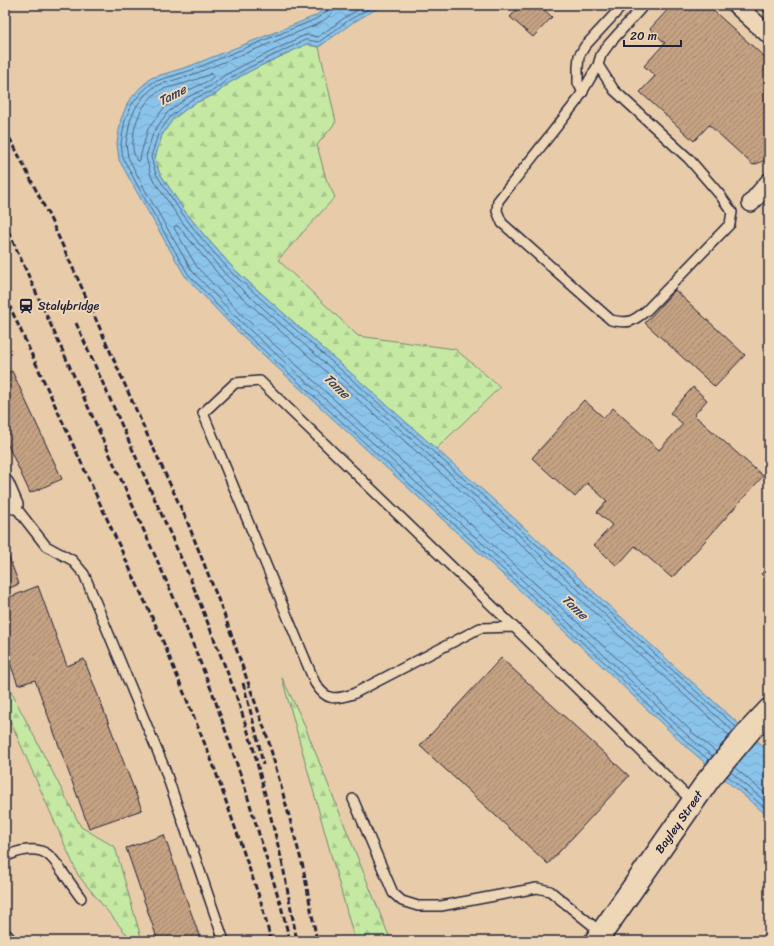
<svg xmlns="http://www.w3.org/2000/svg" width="774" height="946" font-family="Sriracha,sans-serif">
<defs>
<pattern id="forest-firs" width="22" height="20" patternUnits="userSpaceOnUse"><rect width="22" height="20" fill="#c5e9a3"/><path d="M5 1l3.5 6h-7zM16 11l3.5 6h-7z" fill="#a9c88d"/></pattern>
<pattern id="water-waves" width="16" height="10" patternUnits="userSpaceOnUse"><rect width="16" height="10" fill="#8bc4ea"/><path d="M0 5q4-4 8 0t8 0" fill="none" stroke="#78a8ca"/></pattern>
<pattern id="building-hatch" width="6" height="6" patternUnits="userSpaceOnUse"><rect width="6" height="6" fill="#c5a282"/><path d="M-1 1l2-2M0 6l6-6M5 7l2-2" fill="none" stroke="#a0846c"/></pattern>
</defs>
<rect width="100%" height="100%" fill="#e8ccaa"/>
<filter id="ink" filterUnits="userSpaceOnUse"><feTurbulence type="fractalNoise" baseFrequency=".025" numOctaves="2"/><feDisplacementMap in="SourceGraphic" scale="8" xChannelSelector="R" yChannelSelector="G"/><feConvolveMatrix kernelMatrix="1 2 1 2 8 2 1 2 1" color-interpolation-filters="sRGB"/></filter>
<g filter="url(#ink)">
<g fill="url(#forest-firs)" stroke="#74866f">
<path d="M 307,44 L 319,47 L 336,122 L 317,145 L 326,179 L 335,197 L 278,260 L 358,336 L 455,349 L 500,387 L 436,449 L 235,270 L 204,235 L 184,210 L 159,172 L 155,158 L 162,135 L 173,119 L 193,104 L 216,94 L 229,83 L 250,71 Z"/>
<path d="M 282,678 L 302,719 L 391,941 L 355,941 Z"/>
<path d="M 5,680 L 81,827 L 115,847 L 142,941 L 132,941 L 78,875 L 5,709 Z"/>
</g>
<path fill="url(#water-waves)" stroke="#6183a4" d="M 329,5 L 382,5 L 380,7 L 352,23 L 319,47 L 307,44 L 250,71 L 229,83 L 216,94 L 193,104 L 173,119 L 162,135 L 155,158 L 159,172 L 184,210 L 204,235 L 235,270 L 514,518 L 672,664 L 769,751 L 769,817 L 683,744 L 600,664 L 232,326 L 185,276 L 138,194 L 119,160 L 117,143 L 121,119 L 128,102 L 139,89 L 151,78 L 190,66 L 283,29 L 315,16 Z"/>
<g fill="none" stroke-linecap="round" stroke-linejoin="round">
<g stroke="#4c6381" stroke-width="1">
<path d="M 331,5 L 329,10 L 316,19 L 192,70 L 153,82 L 142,92 L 132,104 L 125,120 L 121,143 L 123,158 L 141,192 L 188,274 L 235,324 L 603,661 L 686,741 L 709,760"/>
<path d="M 336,5 C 335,14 325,19 318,24 L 194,74 L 155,86 L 145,95 L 136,107 L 130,121 L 126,143 L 128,157 L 145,190 L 192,271 L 239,320 L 606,657 L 689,737 L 712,756"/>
<path d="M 366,5 L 347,16 L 318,37 L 308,35 L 303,36 L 246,64 L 225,75 L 211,86 L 188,97 L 167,113 L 153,133 L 146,157 L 151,176 L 177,215 L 197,241 L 228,277 L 508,525 L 666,671 L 733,731"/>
<path d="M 376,5 L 349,20 L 319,42 L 307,40 L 305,40 L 248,68 L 228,79 L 214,90 L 191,100 L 171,116 L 158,134 L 151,157 L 156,174 L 181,212 L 201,238 L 232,273 L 511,521 L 669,667 L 737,728"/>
<path d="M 211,74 L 213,75 L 213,77 L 208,81 L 185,92 L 163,109 L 148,129 L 141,154 L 140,160 L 139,161 L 137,161 C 131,151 133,141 134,131 C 137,116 145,100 158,92 C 163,88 172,87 179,85 C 190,82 200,78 211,74 Z"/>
<path d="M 716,752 L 693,733 L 611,653 L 243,316 L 197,267 L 174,228 L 175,226 L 178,226 L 225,282 L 504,529 L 662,675 L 730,736"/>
<path d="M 734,767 L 769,797"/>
<path d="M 731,772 L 769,805"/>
<path d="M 727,776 L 769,811"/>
</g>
</g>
<g fill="url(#building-hatch)" stroke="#22223b">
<path d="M 521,5 L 539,5 L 552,17 L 533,37 L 510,17 Z"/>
<path d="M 672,5 L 707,5 L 769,61 L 769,159 L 753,165 L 709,125 L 694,141 L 640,92 L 655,76 L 644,66 L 665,43 L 650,29 Z"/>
<path d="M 757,5 L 769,5 L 769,16 Z"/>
<path d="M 675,290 L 745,355 L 715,387 L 645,323 Z"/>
<path d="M 12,371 L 62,479 L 30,493 L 5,439 L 5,374 Z"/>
<path d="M 693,387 L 707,400 L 694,415 L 763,476 L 672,578 L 635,546 L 617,566 L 594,545 L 612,525 L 597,512 L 607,501 L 587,483 L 575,497 L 532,458 L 584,400 L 604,418 L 613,408 L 659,450 L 683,424 L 670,413 Z"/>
<path d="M 5,547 L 19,584 L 5,590 Z"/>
<path d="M 769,566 L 769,581 L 761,574 Z"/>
<path d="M 38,586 L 67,666 L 84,659 L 142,810 L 89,828 L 35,680 L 18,685 L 5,649 L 5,599 Z"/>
<path d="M 501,658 L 629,776 L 548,864 L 420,746 Z"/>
<path d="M 164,835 L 201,941 L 158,941 L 126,848 Z"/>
</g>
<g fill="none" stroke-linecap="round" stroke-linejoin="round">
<defs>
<g id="service">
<path d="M 598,65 L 614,90 L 689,159 L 720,195 L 732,212 L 730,224 L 646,311 C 632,322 629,324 611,320 L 502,223 L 497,211 L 498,201 L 577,101 L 598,65 L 601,55 L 609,44 L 644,5"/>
<path d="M 583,92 L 578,83 L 578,67 L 579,56 L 585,46 L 623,5"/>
<path d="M 14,505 L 46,546 L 72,560 L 84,574 L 164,767 L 224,941"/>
<path d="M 514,627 L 480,628 L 353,694 C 335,700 326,701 315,683 L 203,413 L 235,383 L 260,381 L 514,627 L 693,802"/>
<path d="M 353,799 L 393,893 L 402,901 L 418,906 L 441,906 L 537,888 L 550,891 L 602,933"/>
<path d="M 5,857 C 16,851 35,846 47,854 C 53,858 57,864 61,870 C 68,879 74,889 81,898"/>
</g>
<g id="minor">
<path d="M 736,5 L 769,35"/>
<path d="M 751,203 L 769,182"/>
<path d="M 5,484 L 14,505"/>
<path d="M 5,938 L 7,941"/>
</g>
<path id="tertiary" d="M 596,941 L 709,779 L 751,729 L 769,710"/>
</defs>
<use href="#service" stroke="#22223b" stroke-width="12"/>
<use href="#minor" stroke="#22223b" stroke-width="20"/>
<use href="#tertiary" stroke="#22223b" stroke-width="25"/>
<use href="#service" stroke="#eed7b7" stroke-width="9"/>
<use href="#minor" stroke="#eed7b7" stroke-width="17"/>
<use href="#tertiary" stroke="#eed7b7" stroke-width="22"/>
<g stroke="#22223b" stroke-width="3" stroke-dasharray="6 3" stroke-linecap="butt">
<path d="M 5,130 L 15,148 L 49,216 L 82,288 L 145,430 L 187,521 L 224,614 L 268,739 L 303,867 L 317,941"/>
<path d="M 5,224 L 124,486 L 177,605 L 213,694 L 244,785 L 281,906 L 290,941"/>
<path d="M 5,296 L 162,639 L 213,764 L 261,902 L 271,941"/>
<path d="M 76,323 L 190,578 L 234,689 L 253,747 L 283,865"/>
<path d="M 243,683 L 258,740 L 263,765"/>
<path d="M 282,861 L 297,941"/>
</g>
</g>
</g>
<defs>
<symbol id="station-bare" viewBox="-9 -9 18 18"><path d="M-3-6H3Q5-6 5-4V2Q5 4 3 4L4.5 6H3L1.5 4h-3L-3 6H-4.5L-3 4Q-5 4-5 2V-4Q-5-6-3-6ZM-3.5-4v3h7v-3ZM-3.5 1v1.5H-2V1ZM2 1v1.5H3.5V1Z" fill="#22223b" stroke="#eed7b7" stroke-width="2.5" paint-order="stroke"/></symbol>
</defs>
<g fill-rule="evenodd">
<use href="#station-bare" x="15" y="295" width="22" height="22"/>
</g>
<g text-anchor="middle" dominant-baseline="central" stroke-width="4" stroke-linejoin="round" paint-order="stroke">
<g font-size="12" fill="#22223b" stroke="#eed7b7" text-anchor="start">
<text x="38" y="306">Stalybridge</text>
</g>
<g font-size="12" fill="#22223b" stroke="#eed7b7">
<text transform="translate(679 822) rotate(-55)">Bayley Street</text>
</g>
<g font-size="13" font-style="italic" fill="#37425e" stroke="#eed7b7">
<text transform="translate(172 95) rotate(-28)">Tame</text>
<text transform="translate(337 386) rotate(43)">Tame</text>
<text transform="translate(575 607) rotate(43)">Tame</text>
</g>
</g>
<rect width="774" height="946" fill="none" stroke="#eed7b7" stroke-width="20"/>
<rect x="10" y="10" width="754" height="926" fill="none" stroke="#22223b" stroke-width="1.5" filter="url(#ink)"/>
<path d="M624 40v6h57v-6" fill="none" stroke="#22223b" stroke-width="2"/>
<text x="630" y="40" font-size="12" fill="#22223b" stroke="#eed7b7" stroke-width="3" paint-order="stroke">20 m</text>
</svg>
